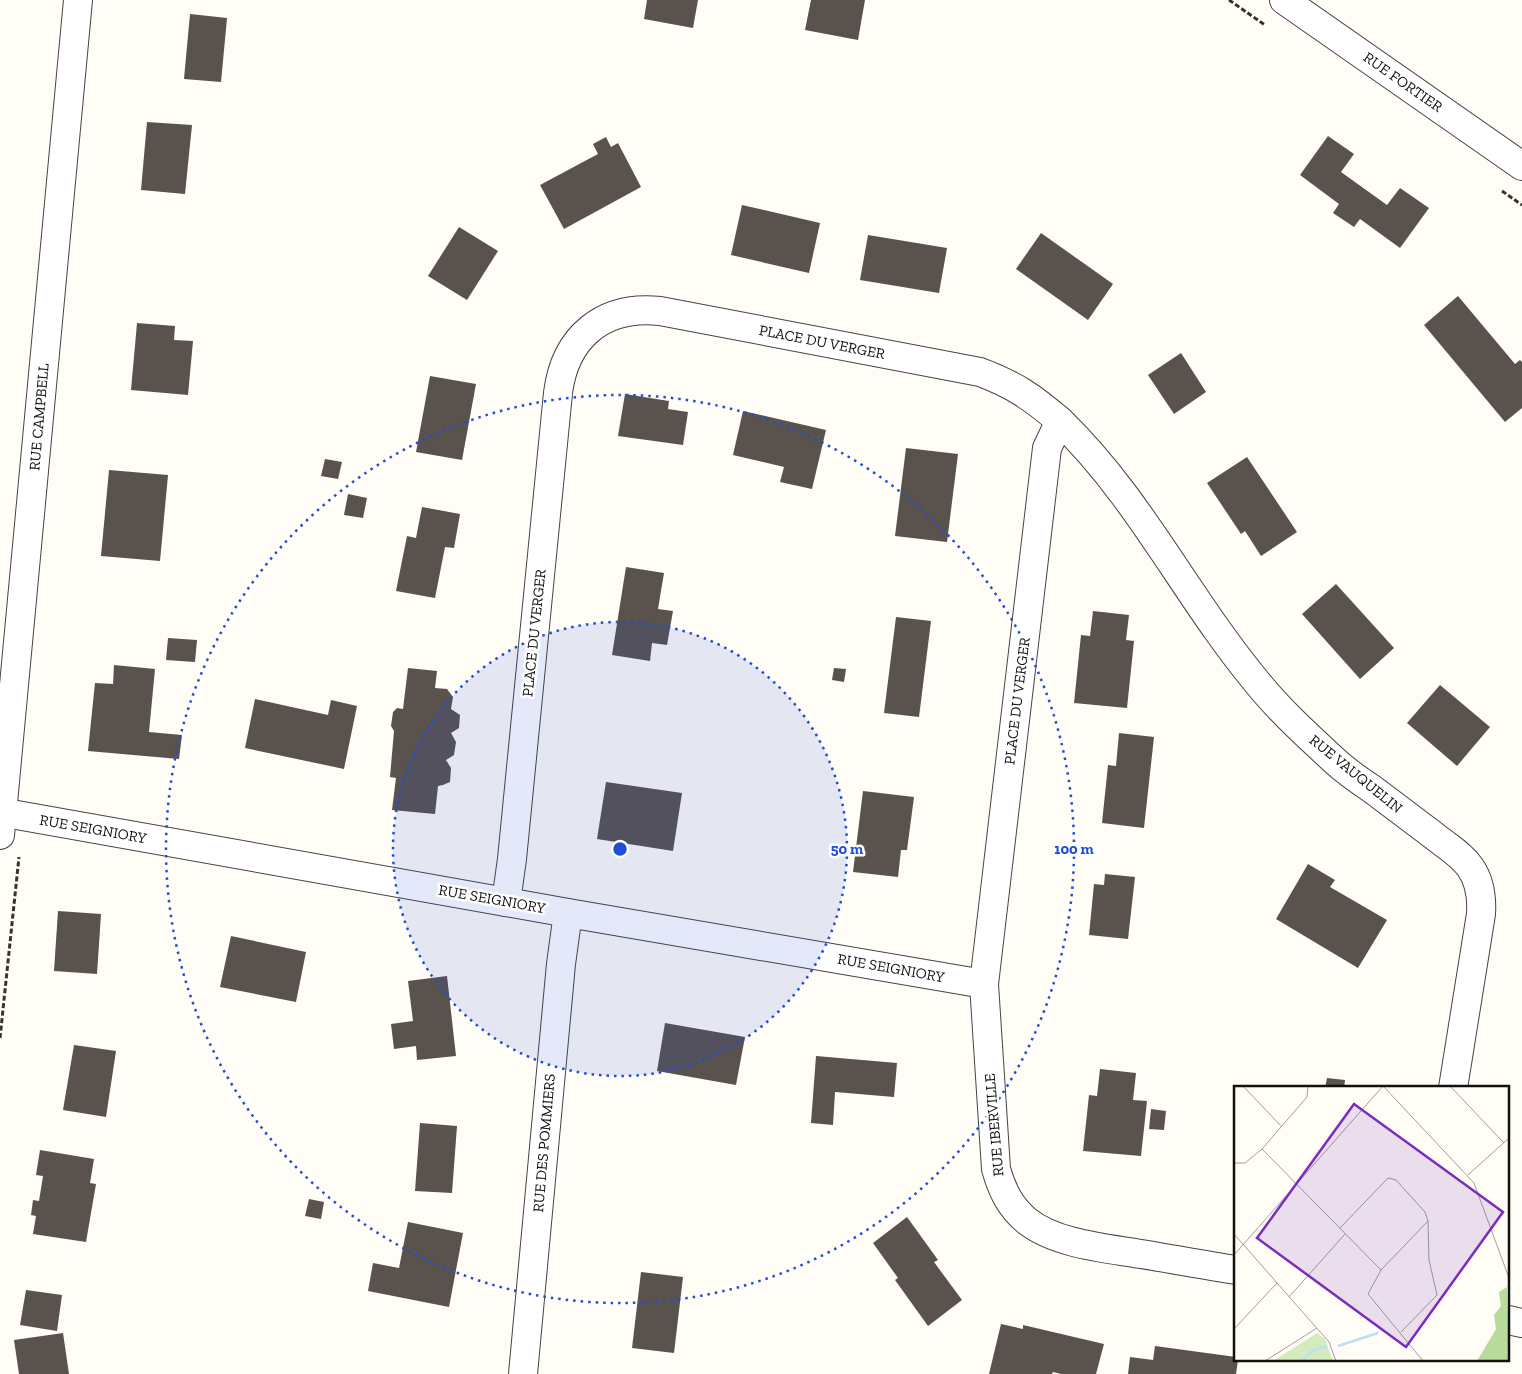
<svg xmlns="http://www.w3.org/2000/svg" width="1522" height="1374" font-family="'Zilla Slab',serif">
<rect width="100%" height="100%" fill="#fffdf5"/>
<g fill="#5a524d">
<path d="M 647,0 L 698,0 L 693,28 L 644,19 Z"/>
<path d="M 811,0 L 865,0 L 858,40 L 805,30 Z"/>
<path d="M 190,14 L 227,18 L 221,82 L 184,79 Z"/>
<path d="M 147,122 L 192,125 L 185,194 L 141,190 Z"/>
<path d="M 1328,136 L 1354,154 L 1341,172 L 1387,205 L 1400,188 L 1429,208 L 1400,248 L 1360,219 L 1354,227 L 1333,213 L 1339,204 L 1300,175 Z"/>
<path d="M 606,137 L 611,147 L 618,143 L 641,187 L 564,229 L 540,185 L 598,154 L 593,144 Z"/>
<path d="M 742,205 L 820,223 L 809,273 L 731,255 Z"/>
<path d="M 459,227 L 498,251 L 467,300 L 428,276 Z"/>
<path d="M 1041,233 L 1113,284 L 1088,320 L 1016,269 Z"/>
<path d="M 868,235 L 947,248 L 939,293 L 860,280 Z"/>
<path d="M 1458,296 L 1515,364 L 1520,360 L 1522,362 L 1522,408 L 1505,422 L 1424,325 Z"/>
<path d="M 137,323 L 175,326 L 174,340 L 193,341 L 188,395 L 131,390 Z"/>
<path d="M 1181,353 L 1206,392 L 1174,414 L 1148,375 Z"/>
<path d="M 430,376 L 476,384 L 462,460 L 416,452 Z"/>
<path d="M 625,394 L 669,401 L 668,409 L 688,412 L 683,445 L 618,436 Z"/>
<path d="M 743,411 L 826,430 L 812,489 L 780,482 L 784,467 L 733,455 Z"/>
<path d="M 906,448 L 958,454 L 947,542 L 895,536 Z"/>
<path d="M 1247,457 L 1297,532 L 1261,556 L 1245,531 L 1241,534 L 1207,483 Z"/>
<path d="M 325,459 L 342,462 L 338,479 L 321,476 Z"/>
<path d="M 109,470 L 168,475 L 160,561 L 101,556 Z"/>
<path d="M 348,494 L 367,498 L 363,518 L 344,515 Z"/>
<path d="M 422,507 L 460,514 L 454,548 L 445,547 L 435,598 L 396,591 L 407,536 L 416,538 Z"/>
<path d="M 626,567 L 664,573 L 658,609 L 673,611 L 667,645 L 652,643 L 650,661 L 612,655 Z"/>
<path d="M 1336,584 L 1394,648 L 1360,679 L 1302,614 Z"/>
<path d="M 1093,611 L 1129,615 L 1126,640 L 1134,641 L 1127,708 L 1074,703 L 1081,635 L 1090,636 Z"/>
<path d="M 896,617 L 931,621 L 919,717 L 884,713 Z"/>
<path d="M 168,638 L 197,640 L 195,662 L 166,660 Z"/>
<path d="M 114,665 L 155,669 L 149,732 L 182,735 L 179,759 L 88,751 L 95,683 L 113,684 Z"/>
<path d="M 408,668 L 437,671 L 435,688 L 447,689 L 453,697 L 451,709 L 460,715 L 459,728 L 451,733 L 456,742 L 454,755 L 446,760 L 451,768 L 450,782 L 443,785 L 438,786 L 435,814 L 392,810 L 396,778 L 390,777 L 394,731 L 391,726 L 393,712 L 397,708 L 403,709 Z"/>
<path d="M 834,668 L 846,669 L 844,682 L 832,680 Z"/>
<path d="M 1440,685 L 1490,727 L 1457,766 L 1407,723 Z"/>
<path d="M 255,699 L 328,715 L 331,700 L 357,706 L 344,769 L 245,748 Z"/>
<path d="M 1119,733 L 1154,737 L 1144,828 L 1102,823 L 1108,765 L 1116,766 Z"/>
<path d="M 606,782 L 682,793 L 673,851 L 597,839 Z"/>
<path d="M 863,791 L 914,797 L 907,850 L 901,850 L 898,877 L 853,872 Z"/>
<path d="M 1308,864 L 1335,880 L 1330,887 L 1387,920 L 1358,968 L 1276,919 Z"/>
<path d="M 1105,874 L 1135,877 L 1128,939 L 1089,935 L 1094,884 L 1104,885 Z"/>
<path d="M 58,911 L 101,914 L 97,974 L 54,971 Z"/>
<path d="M 231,936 L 306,952 L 296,1002 L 220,987 Z"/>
<path d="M 447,976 L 456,1056 L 417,1060 L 416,1046 L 394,1049 L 391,1024 L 413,1021 L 408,981 Z"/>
<path d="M 665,1023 L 745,1037 L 736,1085 L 657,1071 Z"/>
<path d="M 74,1045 L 116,1051 L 106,1117 L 63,1110 Z"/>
<path d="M 816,1056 L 897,1063 L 894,1097 L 835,1092 L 833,1125 L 811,1123 Z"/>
<path d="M 1100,1069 L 1136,1073 L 1133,1100 L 1147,1101 L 1141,1156 L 1083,1151 L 1089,1095 L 1097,1096 Z"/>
<path d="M 1327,1078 L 1345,1080 L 1344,1088 L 1325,1088 Z"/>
<path d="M 1151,1109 L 1166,1111 L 1164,1130 L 1149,1129 Z"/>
<path d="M 420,1123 L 457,1126 L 452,1193 L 415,1191 Z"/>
<path d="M 40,1150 L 94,1159 L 90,1183 L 96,1184 L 86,1242 L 33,1234 L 36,1216 L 31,1215 L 33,1200 L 39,1201 L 43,1176 L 36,1175 Z"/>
<path d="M 309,1199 L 324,1202 L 321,1219 L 305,1216 Z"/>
<path d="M 907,1217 L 938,1260 L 934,1262 L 962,1300 L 928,1326 L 895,1280 L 898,1278 L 873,1243 Z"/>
<path d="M 408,1222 L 463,1233 L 449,1307 L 368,1291 L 373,1263 L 399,1268 Z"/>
<path d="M 641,1272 L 683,1277 L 674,1353 L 632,1348 Z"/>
<path d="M 26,1290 L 62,1295 L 57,1331 L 20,1325 Z"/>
<path d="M 1001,1324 L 1023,1329 L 1023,1325 L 1104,1344 L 1096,1374 L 1061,1374 L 1053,1372 L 1052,1374 L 989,1374 Z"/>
<path d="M 63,1333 L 69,1374 L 19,1374 L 14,1340 Z"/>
<path d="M 1155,1346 L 1236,1357 L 1236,1360 L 1238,1360 L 1236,1374 L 1128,1374 L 1130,1357 L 1153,1360 Z"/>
</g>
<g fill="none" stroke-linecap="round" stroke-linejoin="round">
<defs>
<g id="minor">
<path d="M 1060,421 C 1139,497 1187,598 1256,681 C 1280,711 1308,736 1336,762 C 1347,772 1360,781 1372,789 C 1393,805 1413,820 1433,835 C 1445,845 1461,854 1470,867 C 1480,881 1482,898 1481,914 L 1453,1088"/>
<path d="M 0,812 L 568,913 L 984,984"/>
<path d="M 0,835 L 78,0"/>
<path d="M 506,902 L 512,859 L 558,393 C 565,337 603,305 660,311 L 980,372 C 1015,385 1033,398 1060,421 L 1047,448 L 984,984 L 996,1169 C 1002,1190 1010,1207 1027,1221 C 1056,1244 1105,1248 1141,1254 C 1172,1259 1204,1265 1236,1270"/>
<path d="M 1508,1320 L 1522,1323"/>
<path d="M 523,1374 L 561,964 L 568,913"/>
</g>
<path id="tertiary" d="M 1284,0 L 1522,166"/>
</defs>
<use href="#minor" stroke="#444" stroke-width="30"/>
<use href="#tertiary" stroke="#444" stroke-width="30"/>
<g stroke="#333" stroke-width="3" stroke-dasharray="5 2.5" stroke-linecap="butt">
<path d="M 1229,0 L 1265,25"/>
<path d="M 1502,191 L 1522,205"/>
<path d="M 0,1038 L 19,857"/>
</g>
<use href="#minor" stroke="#fff" stroke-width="28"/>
<use href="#tertiary" stroke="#fff" stroke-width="28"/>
</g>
<circle cx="620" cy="849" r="227" fill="#1d4ed8" fill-opacity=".12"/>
<g fill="none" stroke="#1d4ed8" stroke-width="2.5" stroke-dasharray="2.5 5">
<circle cx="620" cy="849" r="227"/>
<circle cx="620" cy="849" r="454"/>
</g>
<g text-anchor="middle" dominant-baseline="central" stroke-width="5" stroke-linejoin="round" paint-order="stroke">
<g font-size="15" fill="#111" stroke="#fff">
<text transform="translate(1403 82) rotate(35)">RUE FORTIER</text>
<text transform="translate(822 342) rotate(11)">PLACE DU VERGER</text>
<text transform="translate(39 417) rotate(-85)">RUE CAMPBELL</text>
<text transform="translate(534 633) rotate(-84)">PLACE DU VERGER</text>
<text transform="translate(1017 701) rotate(-83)">PLACE DU VERGER</text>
<text transform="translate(1356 774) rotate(39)">RUE VAUQUELIN</text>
<text transform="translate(93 829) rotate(10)">RUE SEIGNIORY</text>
<text transform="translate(492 899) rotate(10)">RUE SEIGNIORY</text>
<text transform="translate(891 968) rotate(10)">RUE SEIGNIORY</text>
<text transform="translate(994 1125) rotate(-95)">RUE IBERVILLE</text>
<text transform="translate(544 1143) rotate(-85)">RUE DES POMMIERS</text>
</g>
</g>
<g transform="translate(1234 1086)">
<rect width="275" height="275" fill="#fffdf5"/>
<path d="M 83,247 L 91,253 L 99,275 L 39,275 Z" fill="#d5ebbd"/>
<path d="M 273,201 L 275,275 L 243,275 L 262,243 L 260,229 L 267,220 L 265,206 Z" fill="#b9dc9c"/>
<path fill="none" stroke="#b9e0f7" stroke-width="2.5" d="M 104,260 L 144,247M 68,275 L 78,265 L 93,260"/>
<path fill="none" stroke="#a09f9a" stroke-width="1" d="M 9,0 L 48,41M 149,0 L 240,97 L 275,192M 216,0 L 270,57M 28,63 L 73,11 L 74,0M 0,77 L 11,77 L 28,63 L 147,184M 234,89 L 275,52M 106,142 L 154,92 L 162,94 L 191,126 L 194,135 L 147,184 L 134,208 L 189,275M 0,148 L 95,256 L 102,275M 0,169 L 149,0M 55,211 L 111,148M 0,243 L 43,197M 167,246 L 203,209 L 195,174 L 194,135M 31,275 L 83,242"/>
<path fill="#7b2cbf" fill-opacity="0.15" stroke="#7b2cbf" stroke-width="2.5" d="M 120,18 L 269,126 L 172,261 L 23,152 Z"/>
<rect width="275" height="275" fill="none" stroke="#111" stroke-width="2.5"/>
</g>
<circle cx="620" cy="849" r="8" fill="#1d4ed8" stroke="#fff" stroke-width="2.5"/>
<g font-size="15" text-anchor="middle" font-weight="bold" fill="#1d4ed8" stroke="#fff" stroke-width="5" stroke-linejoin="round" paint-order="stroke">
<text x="847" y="854">50 m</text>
<text x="1074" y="854">100 m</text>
</g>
</svg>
